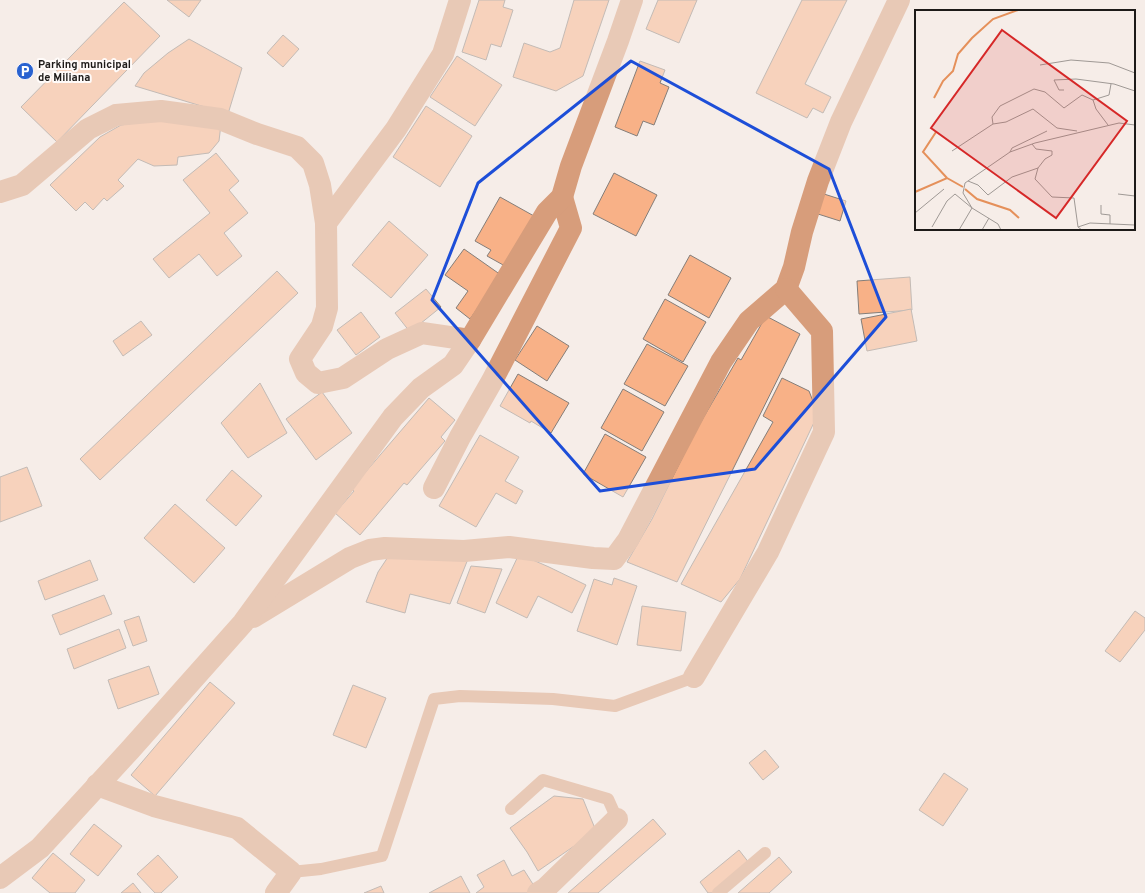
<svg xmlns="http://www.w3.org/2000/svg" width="1145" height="893" font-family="Overpass,sans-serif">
<rect width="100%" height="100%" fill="#f6ede8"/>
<g fill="#f8b187" stroke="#857e79">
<path d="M 167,0 L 201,0 L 189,17 Z"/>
<path d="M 479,0 L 505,0 L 503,7 L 513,10 L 501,47 L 491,44 L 486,60 L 462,52 Z"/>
<path d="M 574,0 L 609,0 L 583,76 L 556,91 L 513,77 L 524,43 L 550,52 L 560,48 Z"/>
<path d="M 658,0 L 697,0 L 679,43 L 646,29 Z"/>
<path d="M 802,0 L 847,0 L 805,84 L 831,97 L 823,113 L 813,108 L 807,118 L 756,93 Z"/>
<path d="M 124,2 L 160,36 L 57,142 L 21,107 Z"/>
<path d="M 283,35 L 299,49 L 283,67 L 267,53 Z"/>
<path d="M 189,39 L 242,68 L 228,114 L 135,86 L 144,73 L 168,53 Z"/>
<path d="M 457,56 L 502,85 L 475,126 L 430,97 Z"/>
<path d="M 640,61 L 665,70 L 660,83 L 669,87 L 654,125 L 643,121 L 637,136 L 615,127 Z"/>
<path d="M 426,106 L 472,136 L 440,187 L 393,157 Z"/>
<path d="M 175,117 L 221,124 L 219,141 L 209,153 L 178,157 L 177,165 L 154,166 L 138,159 L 118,180 L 124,186 L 107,201 L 104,198 L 93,210 L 85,202 L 76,211 L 50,185 L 100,137 L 121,125 Z"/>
<path d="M 216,153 L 239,181 L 229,190 L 248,213 L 224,233 L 242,256 L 217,276 L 199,254 L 169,278 L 153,259 L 210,213 L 183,180 Z"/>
<path d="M 614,173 L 657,195 L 636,236 L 593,214 Z"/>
<path d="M 824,194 L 846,201 L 840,221 L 818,214 Z"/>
<path d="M 500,197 L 534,216 L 505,266 L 487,256 L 491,250 L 475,241 Z"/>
<path d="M 389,221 L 428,255 L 391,298 L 352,265 Z"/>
<path d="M 464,249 L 501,275 L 470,319 L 456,308 L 468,291 L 445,275 Z"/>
<path d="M 690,255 L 731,278 L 709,318 L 668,295 Z"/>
<path d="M 277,271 L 298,293 L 100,480 L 80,459 Z"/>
<path d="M 910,277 L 912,310 L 859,314 L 857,281 Z"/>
<path d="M 426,289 L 441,307 L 410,332 L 395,313 Z"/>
<path d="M 665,299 L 706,322 L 683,362 L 643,339 Z"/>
<path d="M 911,309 L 917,341 L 867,351 L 861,319 Z"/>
<path d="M 361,312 L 380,337 L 356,355 L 337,330 Z"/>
<path d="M 766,316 L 800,334 L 677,582 L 627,562 L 652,519 L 695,432 L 738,358 L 741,360 Z"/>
<path d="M 141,321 L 152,335 L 123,356 L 113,341 Z"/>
<path d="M 537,326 L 569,346 L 547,381 L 515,360 Z"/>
<path d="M 647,344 L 688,366 L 665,406 L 624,384 Z"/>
<path d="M 518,374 L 569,403 L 551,433 L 531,421 L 530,423 L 500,406 Z"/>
<path d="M 782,378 L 809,391 L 818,414 L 740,579 L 721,602 L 681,584 L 773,422 L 763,416 Z"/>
<path d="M 260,383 L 287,433 L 248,458 L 221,423 Z"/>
<path d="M 623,389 L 664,412 L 642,451 L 601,428 Z"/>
<path d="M 322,392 L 352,433 L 316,460 L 286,419 Z"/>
<path d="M 429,398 L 455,420 L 441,437 L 445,441 L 407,485 L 404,483 L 360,535 L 335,513 L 354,491 L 351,489 Z"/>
<path d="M 605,434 L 646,457 L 623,497 L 583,474 Z"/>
<path d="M 480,435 L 519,457 L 505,481 L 523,491 L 516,504 L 496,493 L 476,527 L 439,506 Z"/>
<path d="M 27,467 L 42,506 L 0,522 L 0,477 Z"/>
<path d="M 232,470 L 262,496 L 236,526 L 206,500 Z"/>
<path d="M 175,504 L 225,548 L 194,583 L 144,538 Z"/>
<path d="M 519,554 L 549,567 L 586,585 L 572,613 L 538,596 L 527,618 L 496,603 Z"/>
<path d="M 388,557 L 468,559 L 450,604 L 410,594 L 405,613 L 366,602 L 378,572 Z"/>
<path d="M 90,560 L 98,580 L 45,600 L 38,581 Z"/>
<path d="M 471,566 L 502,569 L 485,613 L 457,603 Z"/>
<path d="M 614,578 L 637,586 L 617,645 L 577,631 L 594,579 L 612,585 Z"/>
<path d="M 104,595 L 112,614 L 60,635 L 52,615 Z"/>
<path d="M 642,606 L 686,612 L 681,651 L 637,645 Z"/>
<path d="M 1135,611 L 1145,618 L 1145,630 L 1120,662 L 1105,651 Z"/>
<path d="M 139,616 L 147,641 L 133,646 L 124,621 Z"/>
<path d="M 119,629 L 126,648 L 74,669 L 67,649 Z"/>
<path d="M 149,666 L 159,694 L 118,709 L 108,680 Z"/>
<path d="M 210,682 L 235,703 L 155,796 L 131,775 Z"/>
<path d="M 353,685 L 386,698 L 366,748 L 333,735 Z"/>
<path d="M 765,750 L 779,767 L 763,780 L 749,763 Z"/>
<path d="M 944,773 L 968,789 L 943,826 L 919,810 Z"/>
<path d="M 554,796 L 583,799 L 596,831 L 538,871 L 527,852 L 510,828 Z"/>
<path d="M 653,819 L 666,834 L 598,893 L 568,893 Z"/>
<path d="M 94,824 L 122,846 L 98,876 L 70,854 Z"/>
<path d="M 739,850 L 753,868 L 722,893 L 708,893 L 700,882 Z"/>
<path d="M 53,853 L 85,880 L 75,893 L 50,893 L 32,878 Z"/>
<path d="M 158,855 L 178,877 L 161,893 L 155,893 L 137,874 Z"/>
<path d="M 779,857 L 792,872 L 769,893 L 738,893 Z"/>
<path d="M 504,860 L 512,876 L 524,870 L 536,889 L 530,893 L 476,893 L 484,887 L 477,875 Z"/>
<path d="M 461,876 L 470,893 L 429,893 Z"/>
<path d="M 133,883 L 141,893 L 121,893 Z"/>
<path d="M 381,886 L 384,893 L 364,893 Z"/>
</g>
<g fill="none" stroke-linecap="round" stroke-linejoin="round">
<g stroke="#d79d7b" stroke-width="12">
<path d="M 511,809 L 543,780 L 608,799 L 617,819"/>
<path d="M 291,872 L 321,869 L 382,856 L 434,699 L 460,696 L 553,699 L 615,706 L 694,677"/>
<path d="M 718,893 L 765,853"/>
</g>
<g stroke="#d79d7b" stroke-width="22">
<path d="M 0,192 L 22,185 L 88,129 L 116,115 L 161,111 L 220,119 L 257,134 L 297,147 L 313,163 L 320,185 L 326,223 L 327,308 L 322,326 L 300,359 L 306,373 L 318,383 L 343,378 L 387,349 L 422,333 L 470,340"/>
<path d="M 326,223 L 396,129 L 443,54 L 460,0"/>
<path d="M 434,488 L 460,437 L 492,381 L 571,228 L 562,197"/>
<path d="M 253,617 L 350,558 L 370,550 L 385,548 L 464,551 L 509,547 L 593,558 L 614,559 L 628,540 L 721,362 L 749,321 L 786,289 L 794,267 L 802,232 L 818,181 L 841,122 L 899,0"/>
<path d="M 694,677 L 768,552 L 824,432 L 822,331 L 786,289"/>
<path d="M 97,785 L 154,806 L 237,828 L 291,872 L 276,893"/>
<path d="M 0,878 L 40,848 L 130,750 L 243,623 L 393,417 L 421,388 L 453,365 L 470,340 L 547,212 L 562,197 L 571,166 L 618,41 L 632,0"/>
<path d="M 538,893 L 546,888 L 617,819"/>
</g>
</g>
<path d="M0 0H1145V893H0ZM 631,61 L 829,169 L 886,317 L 755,469 L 600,491 L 432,300 L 478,183 Z" fill="#f6ede8" fill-opacity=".55" fill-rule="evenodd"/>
<path fill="none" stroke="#1d4ed8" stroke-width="3" stroke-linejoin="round" d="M 631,61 L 829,169 L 886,317 L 755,469 L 600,491 L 432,300 L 478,183 Z"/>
<defs>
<symbol id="parking-disc" viewBox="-11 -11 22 22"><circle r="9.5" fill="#2962d0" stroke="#fffbf9"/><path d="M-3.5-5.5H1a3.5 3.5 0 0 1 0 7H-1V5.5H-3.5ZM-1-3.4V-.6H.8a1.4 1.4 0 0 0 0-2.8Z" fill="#fff"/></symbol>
</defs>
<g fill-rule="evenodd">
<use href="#parking-disc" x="15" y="61" width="20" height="20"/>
</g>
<g text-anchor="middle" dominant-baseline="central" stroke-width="4" stroke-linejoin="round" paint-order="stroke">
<g font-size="11" font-weight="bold" fill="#1d1a18" stroke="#fffbf9" text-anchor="start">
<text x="38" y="65">Parking municipal<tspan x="38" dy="13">de Miliana</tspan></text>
</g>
</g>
<g transform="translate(915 10)">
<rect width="220" height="220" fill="#f6ede8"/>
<path fill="none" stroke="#e5905a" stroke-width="2" d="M 19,88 L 28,71 L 38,61 L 43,44 L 57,28 L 78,9 L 103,0M 21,122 L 8,142 L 32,168M 50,179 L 62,189 L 95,200 L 104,208M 0,182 L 32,168 L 48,177"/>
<path fill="none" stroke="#9f9995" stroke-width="1" d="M 125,55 L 156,50 L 194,53 L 220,63M 149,80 L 144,80 L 139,70 L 161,69 L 199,74 L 220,81M 78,114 L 77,107 L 85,96 L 119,79 L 130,82 L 149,98 L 167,85 L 178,90M 193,115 L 181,99 L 178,90 L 194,85 L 196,74M 117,134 L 121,139 L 137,141 L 137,145 L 130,149 L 123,158 L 120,169 L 137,187 L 159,188 L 163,217M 37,141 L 78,114 L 91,112 L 118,99 L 142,118 L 162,121M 95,142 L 97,138 L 132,121M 53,171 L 63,175 L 73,185 L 97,167 L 123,158M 203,184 L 220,186M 186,195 L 186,204 L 195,205 L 195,214M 0,203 L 29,179M 17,217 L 32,191 L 40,184 L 57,198 L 44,220M 67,220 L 74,208M 86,220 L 83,214 L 57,198 L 48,183 L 50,173 L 95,142 L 120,133 L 204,113 L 220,115M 167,220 L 163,217 L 175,213 L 220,215"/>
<path fill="#d62828" fill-opacity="0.15" stroke="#d62828" stroke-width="2" d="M 87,20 L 212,111 L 141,208 L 16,118 Z"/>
<rect width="220" height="220" fill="none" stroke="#1d1a18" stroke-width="2"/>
</g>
</svg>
